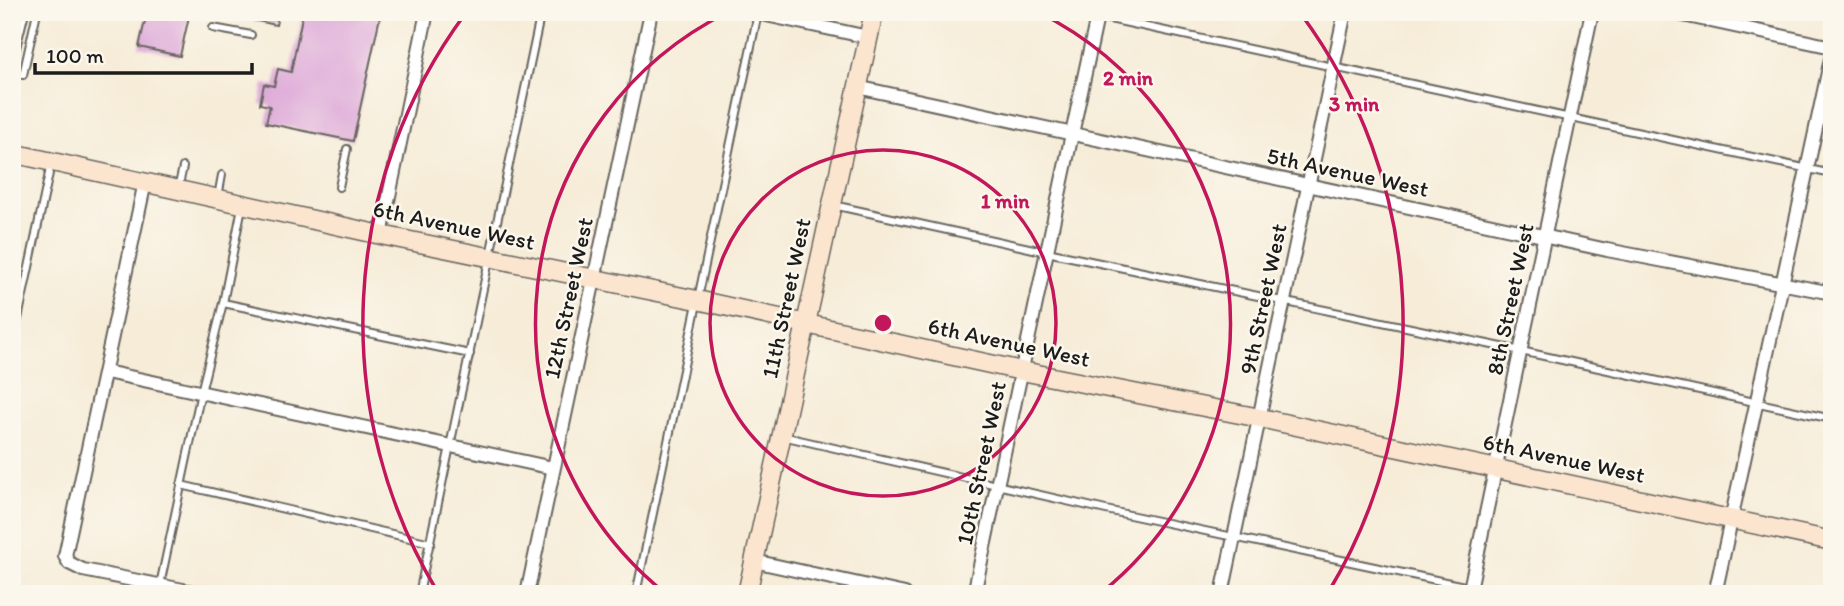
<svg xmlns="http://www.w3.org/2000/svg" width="1844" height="606" font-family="Itim,sans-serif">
<rect width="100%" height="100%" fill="#fbf7ec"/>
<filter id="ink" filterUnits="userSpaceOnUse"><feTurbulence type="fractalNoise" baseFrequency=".0143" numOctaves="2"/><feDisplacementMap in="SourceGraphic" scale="14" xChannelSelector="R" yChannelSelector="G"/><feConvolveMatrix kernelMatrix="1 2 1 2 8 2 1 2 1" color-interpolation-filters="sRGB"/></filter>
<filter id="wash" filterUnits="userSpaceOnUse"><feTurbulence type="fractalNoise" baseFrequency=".00686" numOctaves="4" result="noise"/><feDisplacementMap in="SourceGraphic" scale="28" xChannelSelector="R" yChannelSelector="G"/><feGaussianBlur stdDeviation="1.57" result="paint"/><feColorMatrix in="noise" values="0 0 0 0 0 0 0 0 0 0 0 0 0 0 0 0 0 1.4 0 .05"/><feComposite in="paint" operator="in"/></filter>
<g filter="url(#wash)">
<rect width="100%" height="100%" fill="#f6ecd8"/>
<g id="blocks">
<g fill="#dca5d8">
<path d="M 147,12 L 190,12 L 180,56 L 139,47 Z"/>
<path d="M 239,12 L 279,12 L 276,25 L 239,17 Z"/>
<path d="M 303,12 L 381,12 L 353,141 L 266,123 L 270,106 L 260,104 L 264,84 L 274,86 L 278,69 L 291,72 Z"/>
</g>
</g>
</g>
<g filter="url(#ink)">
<use href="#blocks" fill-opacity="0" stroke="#68655e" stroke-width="2"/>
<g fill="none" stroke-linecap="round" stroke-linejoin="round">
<defs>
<g id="lane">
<path d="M 1077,12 L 1832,174"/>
<path d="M 213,28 L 251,35"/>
<path d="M 12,58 L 15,52 L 25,12"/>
<path d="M 23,75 L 37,12"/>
<path d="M 339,187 L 347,149"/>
<path d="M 178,189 L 183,167"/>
<path d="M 218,197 L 222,175"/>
<path d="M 833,205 L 1047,252 L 1521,351 L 1832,419"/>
<path d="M 223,303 L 470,354"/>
<path d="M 12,347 L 51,164"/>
<path d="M 782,436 L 1106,510 L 1502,594"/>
<path d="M 181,485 L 431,543"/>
<path d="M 160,585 L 201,392 L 223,303 L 242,207"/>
<path d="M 419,594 L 541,12"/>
<path d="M 636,594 L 758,13"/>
</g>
<g id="street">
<path d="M 752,12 L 868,37"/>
<path d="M 1669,12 L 1832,47"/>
<path d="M 857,87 L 1607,250 L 1832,293"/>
<path d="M 145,182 L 65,556 L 69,563 L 83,570 L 203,594"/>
<path d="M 381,235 L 427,12"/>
<path d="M 106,372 L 553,468"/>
<path d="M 754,561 L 905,594"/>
<path d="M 527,594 L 651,12"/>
<path d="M 974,594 L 1098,12"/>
<path d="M 1222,594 L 1345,12"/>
<path d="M 1469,594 L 1592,12"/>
<path d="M 1715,594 L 1832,54"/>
</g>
<g id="secondary">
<path d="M 12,153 L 381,235 L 697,300 L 1022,371 L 1260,418 L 1832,541"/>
<path d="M 747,594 L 874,12"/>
</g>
</defs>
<use href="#lane" stroke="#68655e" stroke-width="10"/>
<use href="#street" stroke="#68655e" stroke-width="16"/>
<use href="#secondary" stroke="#68655e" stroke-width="21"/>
<use href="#lane" stroke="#fff" stroke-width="6"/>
<use href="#street" stroke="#fff" stroke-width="12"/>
<use href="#secondary" stroke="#fce5cf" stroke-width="18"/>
</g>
</g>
<g fill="none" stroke="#c2185b" stroke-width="3.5">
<circle cx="883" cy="323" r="173"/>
<path d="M665 593A347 347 0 0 1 728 12M1038 12A347 347 0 0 1 1101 593"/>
<path d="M437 591A520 520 0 0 1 465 14M1301 14A520 520 0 0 1 1329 591"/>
</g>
<g text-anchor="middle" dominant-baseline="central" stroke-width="5" stroke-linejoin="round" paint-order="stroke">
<g font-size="23" fill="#1c1c1c" stroke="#fbf7ec">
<text transform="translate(1348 172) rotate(12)">5th Avenue West</text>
<text transform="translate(454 225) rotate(12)">6th Avenue West</text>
<text transform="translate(568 298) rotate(-78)">12th Street West</text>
<text transform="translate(786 298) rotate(-78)">11th Street West</text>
<text transform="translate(1263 299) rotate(-78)">9th Street West</text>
<text transform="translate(1510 299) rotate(-78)">8th Street West</text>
<text transform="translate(1009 342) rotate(12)">6th Avenue West</text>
<text transform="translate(1564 458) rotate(12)">6th Avenue West</text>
<text transform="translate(981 463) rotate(-78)">10th Street West</text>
</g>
</g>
<circle cx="883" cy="323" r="10" fill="#c2185b" stroke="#fbf7ec" stroke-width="3.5"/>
<g font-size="21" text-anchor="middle" font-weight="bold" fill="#c2185b" stroke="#fbf7ec" stroke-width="5" stroke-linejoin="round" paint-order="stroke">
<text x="1128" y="85">2 min</text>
<text x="1354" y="111">3 min</text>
<text x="1005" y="208">1 min</text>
</g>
<rect width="1844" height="606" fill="none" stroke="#fbf7ec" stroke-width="42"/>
<path d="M35 63v10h217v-10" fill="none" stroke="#1c1c1c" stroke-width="3.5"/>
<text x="46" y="63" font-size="21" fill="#1c1c1c" stroke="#fbf7ec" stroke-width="5" paint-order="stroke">100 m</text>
</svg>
